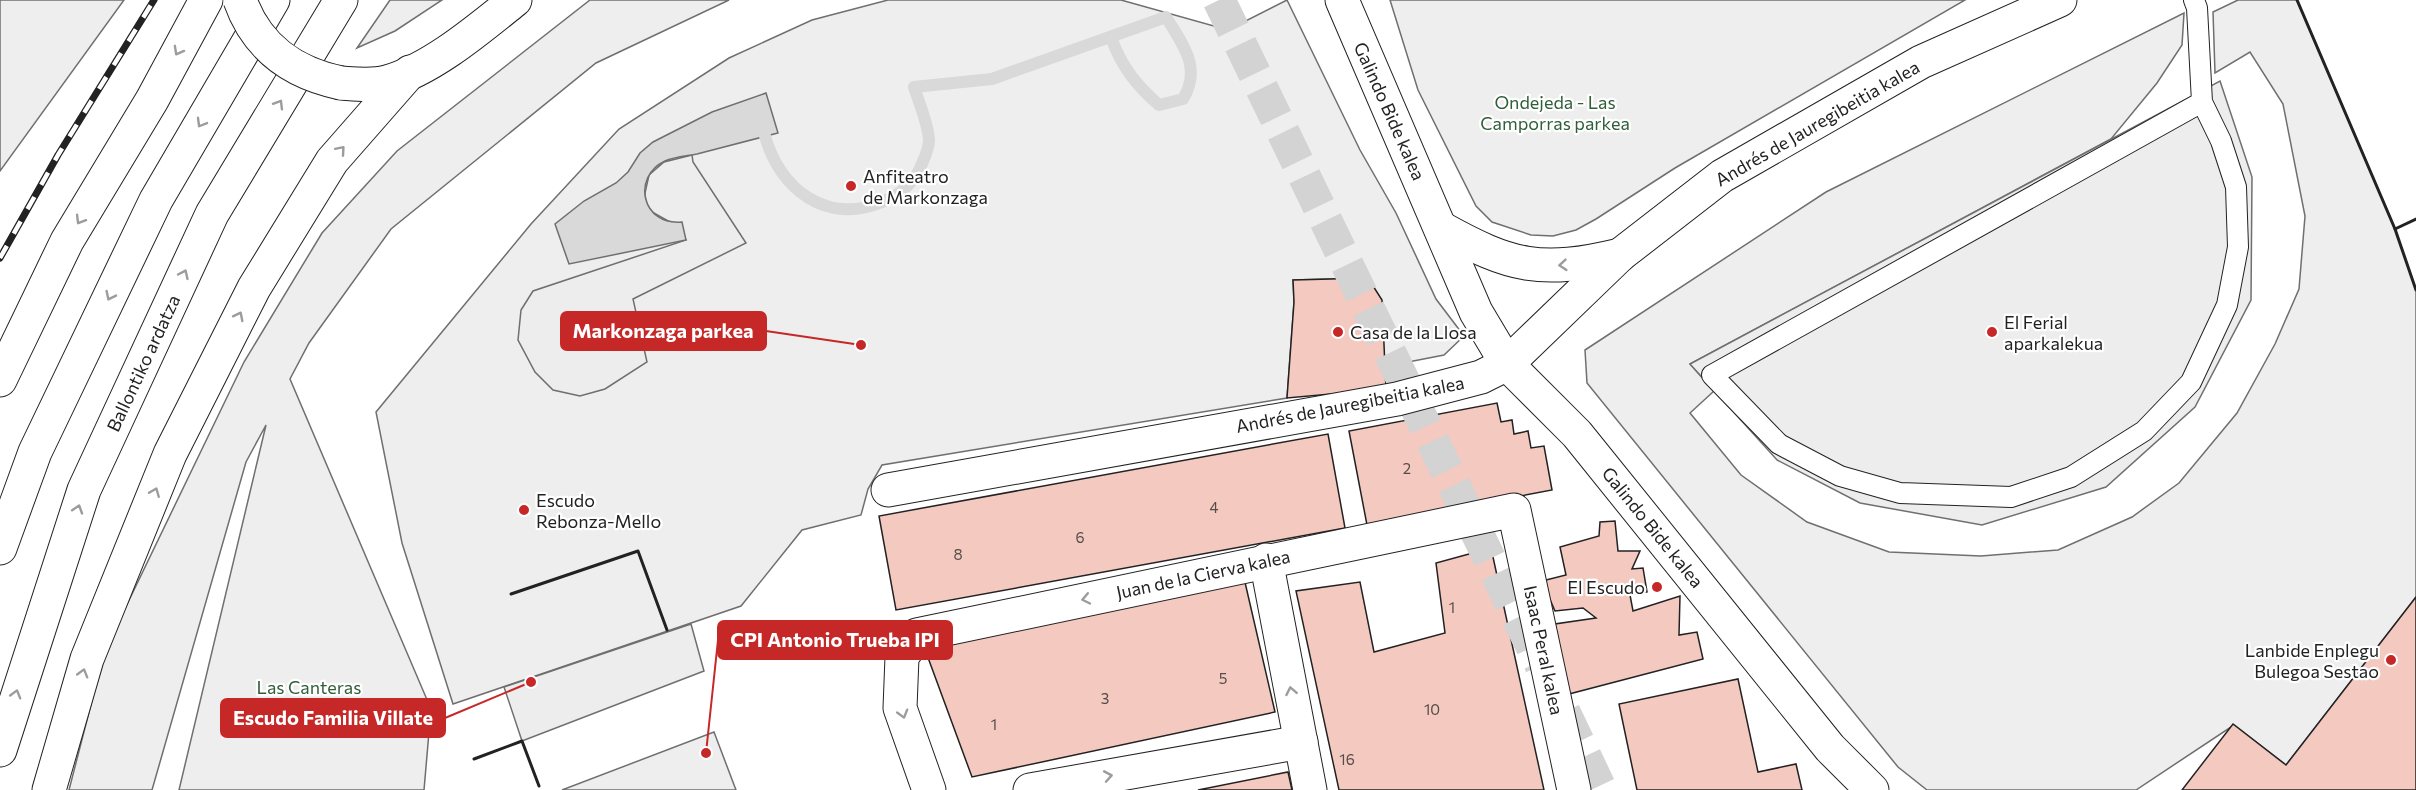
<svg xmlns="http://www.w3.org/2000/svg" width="2416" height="790" font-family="Commissioner,sans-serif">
<rect width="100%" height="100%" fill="#fff"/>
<g fill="#eee" stroke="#6f6f6f" stroke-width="1.5">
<path d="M 0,0 L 124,0 L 0,171 Z"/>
<path d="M 390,0 L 442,0 L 395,31 L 357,48 Z"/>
<path d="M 590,0 L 729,0 L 596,63 L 391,229 L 309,343 L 290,379 L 431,709 L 424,790 L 179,790 L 266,425 L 246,462 L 152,790 L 69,790 L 105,650 L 244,362 L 322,233 L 397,151 Z"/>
<path d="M 888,0 L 1121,0 L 1228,30 L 1287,0 L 1360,150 L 1396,213 L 1436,299 L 1464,336 L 1444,355 L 1403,363 L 1384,362 L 1368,278 L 1293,280 L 1294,302 L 1287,398 L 882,465 L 868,489 L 861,515 L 802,530 L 741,606 L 453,704 L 402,543 L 376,412 L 531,224 L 619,129 L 729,58 L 812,20 Z"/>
<path d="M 1390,0 L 1965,0 L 1675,168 L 1596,219 L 1576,230 L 1553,236 L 1531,235 L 1492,222 L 1476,206 L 1418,90 Z"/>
<path d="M 2238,0 L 2297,0 L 2395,229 L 2416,290 L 2416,597 L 2286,765 L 2234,725 L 2136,790 L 1927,790 L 1898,767 L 1587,383 L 1585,350 L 1826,192 L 2184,13 L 2182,45 L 2157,83 L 2111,139 L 1690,364 L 1714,391 L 1690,413 L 1741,475 L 1807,522 L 1889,552 L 1981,556 L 2058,550 L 2132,517 L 2179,483 L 2237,413 L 2275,344 L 2299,289 L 2305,216 L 2283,104 L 2250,52 L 2215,73 L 2213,12 Z"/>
<path d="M 714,732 L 736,790 L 562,790 Z"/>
</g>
<g fill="#ededed" stroke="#6f6f6f" stroke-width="1.5">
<path d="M 2220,81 L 2252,177 L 2251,300 L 2195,407 L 2106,487 L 1982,525 L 1860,503 L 1777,460 L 1690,364 Z"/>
<path d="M 692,155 L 693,162 L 746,243 L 633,299 L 647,362 L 605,389 L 580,396 L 553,390 L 535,372 L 518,340 L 521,310 L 533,291 L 686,240 L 672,223 L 652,212 L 646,204 L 645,193 L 649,175 L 664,162 Z"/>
<path d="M 691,624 L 704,671 L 522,741 L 504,687 Z"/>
</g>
<path fill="#d9d9d9" stroke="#6f6f6f" stroke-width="1.5" d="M 766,93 L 778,133 C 751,140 724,147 697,154 C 687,156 674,157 665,161 C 631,177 642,226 682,222 L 686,240 L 569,264 L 555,224 L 584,201 L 616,183 L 628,172 L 640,153 L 653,142 L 712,112 Z"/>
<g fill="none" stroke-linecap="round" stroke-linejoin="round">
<path stroke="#d9d9d9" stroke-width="12" d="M 765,136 C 780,190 827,225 882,202 C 899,195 914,183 921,166 C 925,157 929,149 929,140 C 928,123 919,103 914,87 L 992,79 L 1166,17 C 1183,45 1202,68 1183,99 L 1159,105 C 1136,85 1121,66 1111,37"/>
</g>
<g fill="#f3c9c0" stroke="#222" stroke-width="1.5">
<path d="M 1368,278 L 1382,300 L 1386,389 L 1287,398 L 1294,302 L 1293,280 Z"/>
<path d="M 1497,403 L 1501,422 L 1512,420 L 1514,434 L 1528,431 L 1531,448 L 1544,446 L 1552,490 L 1367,525 L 1349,431 Z"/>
<path d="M 1328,434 L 1345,528 L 896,610 L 879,516 Z"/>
<path d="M 1615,521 L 1618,551 L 1640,551 L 1632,569 L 1643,568 L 1647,592 L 1630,595 L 1633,611 L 1680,596 L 1679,635 L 1697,632 L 1703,659 L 1569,694 L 1555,624 L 1596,618 L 1583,608 L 1555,611 L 1542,581 L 1566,575 L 1560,547 L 1599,536 L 1600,522 Z"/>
<path d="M 1491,548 L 1544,790 L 1339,790 L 1296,591 L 1360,582 L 1374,652 L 1445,633 L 1436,563 Z"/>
<path d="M 1244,578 L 1275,712 L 972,777 L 923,644 Z"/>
<path d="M 2416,597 L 2416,790 L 2182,790 L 2233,724 L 2286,765 Z"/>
<path d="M 1738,679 L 1758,772 L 1796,764 L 1802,790 L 1637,790 L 1619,704 Z"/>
<path d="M 1288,772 L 1292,790 L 1198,790 Z"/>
</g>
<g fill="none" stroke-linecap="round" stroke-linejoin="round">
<g stroke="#d3d3d3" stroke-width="33" stroke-dasharray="33 16" stroke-linecap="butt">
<path d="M 1219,0 L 1541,665"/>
<path d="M 1564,712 L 1601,790"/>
</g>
<defs>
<path id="service" d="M 2194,0 L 2197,8 L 2202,102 L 2221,141 L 2236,187 L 2238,247 L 2227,305 L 2191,382 L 2144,431 L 2071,477 L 2011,497 L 1900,493 L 1840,476 L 1779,444 L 1712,375 L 2202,102"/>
<g id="minor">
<path d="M 1342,0 L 1476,312 L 1507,364 L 1577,434 L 1830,748 L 1872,790"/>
<path d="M 1441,228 C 1511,267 1541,274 1620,255"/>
<path d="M 888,490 L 1397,399 L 1481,377 L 1507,364 L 1620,255 L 1722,176 L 1921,62 L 2060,0"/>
<path d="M 1266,560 L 1310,790"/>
<path d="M 929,790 L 900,708 L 902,657 L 917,635 L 1514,510 L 1574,790"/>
<path d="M 1030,790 L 1301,742"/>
</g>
<path id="tertiary" d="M 341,83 C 356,84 372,86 387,82 C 432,69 479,29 515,0"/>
<g id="primary">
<path d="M 0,380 L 67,241 L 152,100 L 206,0"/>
<path d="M 0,548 L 35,452 L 156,200 L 273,0"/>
<path d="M 0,750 L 84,490 L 212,214 L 341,0"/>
<path d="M 49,790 L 87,659 L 170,454 L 254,288 L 332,161 L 410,72"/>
</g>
</defs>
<use href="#service" stroke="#222" stroke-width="22"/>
<use href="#minor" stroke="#222" stroke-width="35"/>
<use href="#tertiary" stroke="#222" stroke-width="35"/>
<use href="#primary" stroke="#222" stroke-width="35"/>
<use href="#service" stroke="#fff" stroke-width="20"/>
<use href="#minor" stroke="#fff" stroke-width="33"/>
<use href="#tertiary" stroke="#fff" stroke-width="33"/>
<use href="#primary" stroke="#fff" stroke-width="33"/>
<defs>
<path id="rail" d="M 0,258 L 58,155 L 154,0"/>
</defs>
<use href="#rail" stroke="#222" stroke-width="7"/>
<use href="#rail" stroke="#fff" stroke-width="4.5" stroke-dasharray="14" stroke-linecap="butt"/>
<defs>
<path id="tertiary-bridge" d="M 240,0 C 257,48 293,73 341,83"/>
</defs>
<use href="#tertiary-bridge" stroke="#222" stroke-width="35" stroke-linecap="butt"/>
<use href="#tertiary-bridge" stroke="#fff" stroke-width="33"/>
<g stroke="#222" stroke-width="3">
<path d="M 2297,0 L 2395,229 L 2416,219"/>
<path d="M 2395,229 L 2416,290"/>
<path d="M 511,594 L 638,551 L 667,630"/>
<path d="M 474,759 L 522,741 L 539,786"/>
</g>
</g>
<defs><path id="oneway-chevron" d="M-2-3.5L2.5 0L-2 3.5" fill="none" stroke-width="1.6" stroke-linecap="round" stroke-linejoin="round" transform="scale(1.5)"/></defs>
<g stroke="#9c9c9c">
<use href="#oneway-chevron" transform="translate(178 51) rotate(119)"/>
<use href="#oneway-chevron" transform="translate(279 104) rotate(-59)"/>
<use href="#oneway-chevron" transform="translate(201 123) rotate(120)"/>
<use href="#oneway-chevron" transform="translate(341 150) rotate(-49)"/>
<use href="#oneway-chevron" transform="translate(80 220) rotate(121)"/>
<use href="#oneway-chevron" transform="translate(1563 265) rotate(175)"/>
<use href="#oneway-chevron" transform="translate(184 274) rotate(-65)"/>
<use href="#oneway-chevron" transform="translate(110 296) rotate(116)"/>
<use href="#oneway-chevron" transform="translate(239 316) rotate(-63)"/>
<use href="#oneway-chevron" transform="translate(155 492) rotate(-68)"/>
<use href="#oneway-chevron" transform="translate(78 509) rotate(-72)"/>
<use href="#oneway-chevron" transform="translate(1086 599) rotate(168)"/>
<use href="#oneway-chevron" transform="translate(83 673) rotate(-74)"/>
<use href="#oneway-chevron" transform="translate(1291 691) rotate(-101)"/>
<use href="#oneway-chevron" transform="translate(16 694) rotate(-74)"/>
<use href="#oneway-chevron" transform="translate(903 714) rotate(74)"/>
<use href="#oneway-chevron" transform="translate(1108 776) rotate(-10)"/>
</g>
<g fill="#c62828" stroke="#fff" stroke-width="2">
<circle cx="851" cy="186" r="6"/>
<circle cx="1338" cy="332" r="6"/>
<circle cx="1992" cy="332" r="6"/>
<circle cx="524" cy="510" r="6"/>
<circle cx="1657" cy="587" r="6"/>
<circle cx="2391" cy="660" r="6"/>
</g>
<g text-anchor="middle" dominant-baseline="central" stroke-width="4.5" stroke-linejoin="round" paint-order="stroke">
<g font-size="15" fill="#564c4a">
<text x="1407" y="468">2</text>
<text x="1214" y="507">4</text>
<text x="1080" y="537">6</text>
<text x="958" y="554">8</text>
<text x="1452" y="607">1</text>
<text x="1223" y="678">5</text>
<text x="1105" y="698">3</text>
<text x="1432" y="709">10</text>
<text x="994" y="724">1</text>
<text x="1347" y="759">16</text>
</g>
<g font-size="18" fill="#2f5e38" stroke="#fff">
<text x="1555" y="102">Ondejeda - Las<tspan x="1555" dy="21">Camporras parkea</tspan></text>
<text x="309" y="687">Las Canteras</text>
</g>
<g font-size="18" fill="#222" stroke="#fff">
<text transform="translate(1390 111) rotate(66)">Galindo Bide kalea</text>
<text transform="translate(1817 123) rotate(-30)">Andrés de Jauregibeitia kalea</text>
<text transform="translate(143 363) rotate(-65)">Ballontiko ardatza</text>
<text transform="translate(1350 404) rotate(-11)">Andrés de Jauregibeitia kalea</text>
<text transform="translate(1653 527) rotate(51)">Galindo Bide kalea</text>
<text transform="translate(1203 574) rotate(-12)">Juan de la Cierva kalea</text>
<text transform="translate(1544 650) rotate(78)">Isaac Peral kalea</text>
</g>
<g font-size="18" fill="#222" stroke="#fff" text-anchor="start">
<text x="863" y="176">Anfiteatro<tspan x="863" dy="21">de Markonzaga</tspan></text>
<text x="2004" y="322">El Ferial<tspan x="2004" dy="21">aparkalekua</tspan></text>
<text x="1350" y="332">Casa de la Llosa</text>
<text x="536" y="500">Escudo<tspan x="536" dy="21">Rebonza-Mello</tspan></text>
<text x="1645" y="587" text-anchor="end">El Escudo</text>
<text x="2379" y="650" text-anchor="end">Lanbide Enplegu<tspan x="2379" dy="21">Bulegoa Sestao</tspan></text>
</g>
</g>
<path fill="none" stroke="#c62828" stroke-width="2" d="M861 345L766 331M706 753L718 640M531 682L445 718"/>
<g fill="#c62828" stroke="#fff" stroke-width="2">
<circle cx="861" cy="345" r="6"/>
<circle cx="706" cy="753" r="6"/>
<circle cx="531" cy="682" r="6"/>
</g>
<g fill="#c62828" stroke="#c62828" stroke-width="2">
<rect x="561" y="312" width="205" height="38" rx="6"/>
<rect x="718" y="621" width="234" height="38" rx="6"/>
<rect x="221" y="699" width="224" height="38" rx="6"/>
</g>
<g font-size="20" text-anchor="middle" font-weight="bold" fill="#fff">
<text x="663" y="338">Markonzaga parkea</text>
<text x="835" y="647">CPI Antonio Trueba IPI</text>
<text x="333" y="725">Escudo Familia Villate</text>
</g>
</svg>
